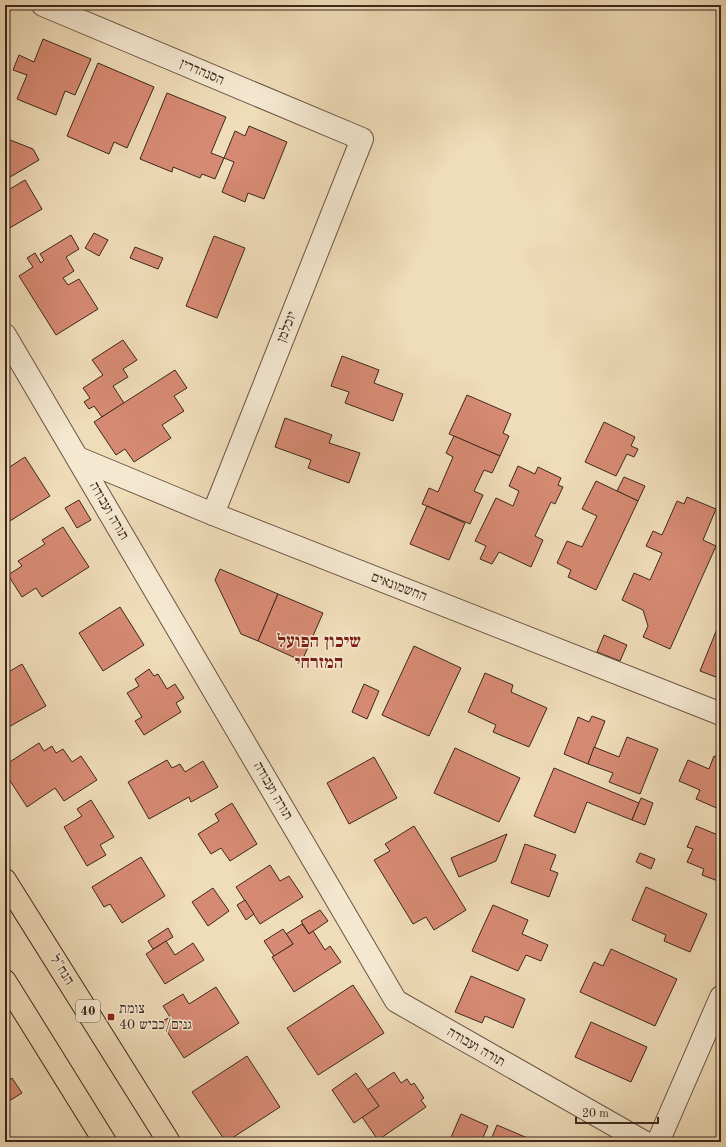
<svg xmlns="http://www.w3.org/2000/svg" width="726" height="1147" font-family="'Old Standard TT','Frank Ruhl Libre',serif">
<rect width="100%" height="100%" fill="#efdcb8"/>
<filter id="stains"><feTurbulence type="fractalNoise" baseFrequency=".005" numOctaves="4"/><feColorMatrix values="0 0 0 0 .2 0 0 0 0 .09 0 0 0 0 .02 0 0 0 .5 -.17"/></filter>
<radialGradient id="worn" r=".72"><stop offset=".6" stop-color="#630" stop-opacity="0"/><stop offset="1" stop-color="#630" stop-opacity=".3"/></radialGradient>
<g fill="#d68a73" stroke="#3d271d">
<path d="M 43,39 L 91,59 L 75,95 L 65,91 L 56,115 L 17,99 L 27,75 L 13,70 L 19,55 L 34,62 Z"/>
<path d="M 98,63 L 154,87 L 127,148 L 114,142 L 109,154 L 67,136 Z"/>
<path d="M 167,93 L 226,117 L 211,153 L 224,158 L 215,179 L 202,174 L 200,178 L 173,167 L 172,172 L 140,159 Z"/>
<path d="M 249,126 L 287,142 L 264,199 L 248,193 L 245,202 L 222,192 L 234,162 L 224,158 L 235,131 L 245,136 Z"/>
<path d="M 5,138 L 33,149 L 39,160 L 5,180 Z"/>
<path d="M 25,180 L 42,209 L 8,229 L 5,224 L 5,181 L 10,189 Z"/>
<path d="M 94,233 L 108,240 L 99,256 L 85,248 Z"/>
<path d="M 71,235 L 79,249 L 66,257 L 74,271 L 63,278 L 68,285 L 79,279 L 98,309 L 56,335 L 19,276 L 33,267 L 27,258 L 35,253 L 41,263 L 44,260 L 40,254 Z"/>
<path d="M 214,236 L 245,248 L 217,318 L 186,306 Z"/>
<path d="M 135,247 L 163,258 L 158,269 L 130,258 Z"/>
<path d="M 123,340 L 137,360 L 123,369 L 128,377 L 113,386 L 124,403 L 102,417 L 94,406 L 89,409 L 84,402 L 90,398 L 83,388 L 103,375 L 92,360 Z"/>
<path d="M 342,356 L 379,370 L 374,383 L 403,394 L 393,421 L 345,403 L 349,392 L 331,386 Z"/>
<path d="M 175,370 L 187,388 L 174,396 L 184,411 L 162,425 L 171,438 L 134,462 L 125,449 L 116,455 L 94,422 Z"/>
<path d="M 467,395 L 511,414 L 503,433 L 509,436 L 500,456 L 449,434 Z"/>
<path d="M 285,418 L 332,435 L 329,443 L 360,453 L 349,483 L 308,468 L 311,460 L 275,447 Z"/>
<path d="M 604,422 L 635,437 L 631,446 L 638,449 L 634,457 L 627,454 L 616,476 L 585,462 Z"/>
<path d="M 5,425 L 9,432 L 5,434 Z"/>
<path d="M 454,436 L 500,456 L 492,473 L 484,470 L 474,491 L 483,495 L 470,524 L 422,504 L 429,488 L 438,492 L 453,457 L 446,453 Z"/>
<path d="M 25,457 L 50,496 L 5,524 L 5,470 Z"/>
<path d="M 518,466 L 535,474 L 538,467 L 561,478 L 558,485 L 563,487 L 555,504 L 551,502 L 535,536 L 543,540 L 531,567 L 499,552 L 492,564 L 480,559 L 486,546 L 475,541 L 496,498 L 513,506 L 519,491 L 509,486 Z"/>
<path d="M 624,477 L 645,486 L 638,501 L 617,491 Z"/>
<path d="M 596,481 L 638,501 L 596,590 L 568,577 L 571,570 L 557,563 L 567,541 L 582,547 L 597,516 L 582,509 Z"/>
<path d="M 687,497 L 716,509 L 703,540 L 716,546 L 670,649 L 643,637 L 648,626 L 643,610 L 622,600 L 634,573 L 650,580 L 662,553 L 646,546 L 653,531 L 662,535 L 677,501 L 684,504 Z"/>
<path d="M 79,500 L 91,520 L 77,528 L 65,508 Z"/>
<path d="M 427,506 L 465,523 L 449,560 L 410,544 Z"/>
<path d="M 63,527 L 89,567 L 42,597 L 36,588 L 22,597 L 8,575 L 22,566 L 18,561 L 45,544 L 42,540 Z"/>
<path d="M 5,550 L 10,558 L 5,561 Z"/>
<path d="M 220,569 L 278,594 L 258,641 L 241,634 L 215,580 Z"/>
<path d="M 278,594 L 323,613 L 302,661 L 258,641 Z"/>
<path d="M 120,607 L 144,645 L 103,671 L 79,633 Z"/>
<path d="M 721,619 L 721,679 L 700,671 Z"/>
<path d="M 604,635 L 627,645 L 620,661 L 597,652 Z"/>
<path d="M 414,646 L 461,668 L 429,736 L 382,715 Z"/>
<path d="M 22,664 L 46,706 L 5,729 L 5,674 Z"/>
<path d="M 149,669 L 154,676 L 158,674 L 167,689 L 175,684 L 184,698 L 176,703 L 181,712 L 144,735 L 135,721 L 142,717 L 127,693 L 139,686 L 135,679 Z"/>
<path d="M 485,673 L 513,685 L 511,692 L 547,708 L 529,747 L 493,732 L 496,725 L 468,712 Z"/>
<path d="M 364,684 L 379,691 L 367,719 L 352,712 Z"/>
<path d="M 592,716 L 605,721 L 588,764 L 564,754 L 578,717 L 589,722 Z"/>
<path d="M 627,737 L 658,749 L 640,794 L 609,782 L 613,773 L 588,764 L 594,747 L 619,757 Z"/>
<path d="M 39,743 L 44,751 L 52,746 L 56,753 L 63,749 L 72,762 L 81,756 L 97,780 L 64,801 L 55,788 L 27,807 L 5,773 L 5,765 Z"/>
<path d="M 455,748 L 520,778 L 499,822 L 434,793 Z"/>
<path d="M 714,756 L 721,759 L 721,810 L 696,799 L 700,790 L 679,781 L 688,760 L 709,769 Z"/>
<path d="M 374,757 L 397,798 L 349,824 L 327,783 Z"/>
<path d="M 167,760 L 172,768 L 180,764 L 185,772 L 203,761 L 218,787 L 191,802 L 189,797 L 149,819 L 128,782 Z"/>
<path d="M 554,768 L 639,803 L 632,820 L 587,802 L 575,833 L 534,816 Z"/>
<path d="M 641,798 L 653,803 L 645,825 L 632,820 Z"/>
<path d="M 91,800 L 114,837 L 100,845 L 106,855 L 87,866 L 64,827 L 82,816 L 77,809 Z"/>
<path d="M 232,803 L 257,844 L 230,861 L 221,848 L 211,854 L 198,834 L 219,821 L 215,814 Z"/>
<path d="M 414,826 L 466,910 L 434,930 L 426,917 L 413,924 L 374,860 L 390,851 L 385,844 Z"/>
<path d="M 696,826 L 718,835 L 721,829 L 721,875 L 718,881 L 702,875 L 704,869 L 687,862 L 693,849 L 687,847 Z"/>
<path d="M 507,834 L 496,861 L 459,877 L 451,858 Z"/>
<path d="M 525,844 L 556,855 L 550,870 L 558,873 L 549,897 L 511,883 Z"/>
<path d="M 640,853 L 655,859 L 651,869 L 636,862 Z"/>
<path d="M 141,857 L 165,896 L 122,923 L 110,904 L 104,907 L 92,887 Z"/>
<path d="M 270,865 L 280,881 L 289,876 L 303,897 L 260,924 L 236,887 Z"/>
<path d="M 646,887 L 707,914 L 690,952 L 664,941 L 666,935 L 632,920 Z"/>
<path d="M 213,888 L 229,911 L 208,926 L 192,902 Z"/>
<path d="M 245,900 L 254,914 L 246,920 L 237,905 Z"/>
<path d="M 493,905 L 528,920 L 522,934 L 548,945 L 541,961 L 526,955 L 518,971 L 472,951 Z"/>
<path d="M 320,910 L 328,921 L 309,934 L 301,921 Z"/>
<path d="M 302,924 L 309,934 L 313,931 L 325,950 L 330,946 L 341,962 L 294,992 L 272,957 L 293,944 L 286,934 Z"/>
<path d="M 168,928 L 173,937 L 153,949 L 148,941 Z"/>
<path d="M 283,929 L 293,944 L 274,956 L 264,941 Z"/>
<path d="M 166,941 L 175,955 L 193,943 L 204,960 L 165,984 L 146,954 Z"/>
<path d="M 611,949 L 677,979 L 655,1026 L 580,992 L 594,962 L 603,966 Z"/>
<path d="M 471,976 L 525,999 L 513,1028 L 485,1016 L 482,1023 L 455,1012 Z"/>
<path d="M 353,985 L 384,1033 L 318,1075 L 287,1028 Z"/>
<path d="M 216,987 L 239,1023 L 184,1058 L 161,1022 L 170,1017 L 163,1006 L 183,994 L 189,1004 Z"/>
<path d="M 591,1022 L 647,1047 L 631,1082 L 575,1057 Z"/>
<path d="M 247,1056 L 280,1107 L 226,1142 L 192,1092 Z"/>
<path d="M 394,1072 L 401,1083 L 407,1079 L 411,1085 L 414,1083 L 424,1098 L 421,1100 L 426,1107 L 378,1140 L 362,1117 L 379,1106 L 367,1090 Z"/>
<path d="M 356,1073 L 379,1106 L 354,1123 L 332,1090 Z"/>
<path d="M 12,1078 L 22,1093 L 9,1101 L 5,1094 L 5,1083 Z"/>
<path d="M 461,1114 L 488,1126 L 481,1142 L 449,1142 Z"/>
<path d="M 497,1125 L 537,1142 L 490,1142 Z"/>
</g>
<g fill="none" stroke-linecap="round" stroke-linejoin="round">
<defs>
<g id="minor">
<path d="M 43,5 L 362,139 L 213,514"/>
<path d="M 5,335 L 396,1001 L 644,1142"/>
<path d="M 78,458 L 213,514 L 721,714"/>
<path d="M 658,1142 L 721,997"/>
</g>
<g id="highway">
<path d="M 5,880 L 169,1142"/>
<path d="M 5,981 L 105,1142"/>
</g>
</defs>
<use href="#minor" stroke="#6a5444" stroke-width="24"/>
<use href="#highway" stroke="#3d271d" stroke-width="24"/>
<use href="#minor" stroke="#f5e8d1" stroke-width="22"/>
<use href="#highway" stroke="#efdcb8" stroke-width="22"/>
</g>
<rect fill="#8f2418" stroke="#f5e8d1" stroke-width="1.5" x="107" y="1013" width="8" height="8" rx="2"/>
<g text-anchor="middle" dominant-baseline="central" stroke-width="3" stroke-linejoin="round" paint-order="stroke">
<rect fill="#f5e8d1" stroke="#746153" stroke-width="1" x="76" y="1000" width="24" height="22" rx="3"/>
<g font-size="13" font-weight="bold" fill="#3d271d">
<text x="88" y="1011">40</text>
</g>
<g font-size="14" fill="#3d271d" stroke="#f5e8d1">
<text transform="translate(202 72) rotate(23)">הסנהדרין</text>
<text transform="translate(287 327) rotate(-68)">יוכלמן</text>
<text transform="translate(109 511) rotate(60)">תורה ועבודה</text>
<text transform="translate(399 587) rotate(21)">החשמונאים</text>
<text transform="translate(273 791) rotate(60)">תורה ועבודה</text>
<text transform="translate(62 970) rotate(58)">הנח"ל</text>
<text transform="translate(476 1047) rotate(30)">תורה ועבודה</text>
</g>
<g font-size="14" fill="#3d271d" stroke="#f5e8d1" text-anchor="start">
<text x="119" y="1009">צומת<tspan x="119" dy="16">גנים/כביש 40</tspan></text>
</g>
<g font-size="18" font-weight="bold" fill="#7a1f14" stroke="#f5e8d1">
<text x="319" y="642">שיכון הפועל<tspan x="319" dy="21">המזרחי</tspan></text>
</g>
</g>
<rect width="726" height="1147" fill="none" stroke="#efdcb8" stroke-width="20"/>
<rect x="6" y="6" width="714" height="1135" fill="none" stroke="#3d271d" stroke-width="2"/>
<rect x="10" y="10" width="706" height="1127" fill="none" stroke="#3d271d"/>
<path d="M576 1117v6h82v-6" fill="none" stroke="#3d271d" stroke-width="2"/>
<text x="582" y="1117" font-size="12" fill="#3d271d" stroke="#f5e8d1" stroke-width="3" paint-order="stroke">20 m</text>
<rect width="100%" height="100%" filter="url(#stains)"/>
<rect width="100%" height="100%" fill="url(#worn)"/>
</svg>
